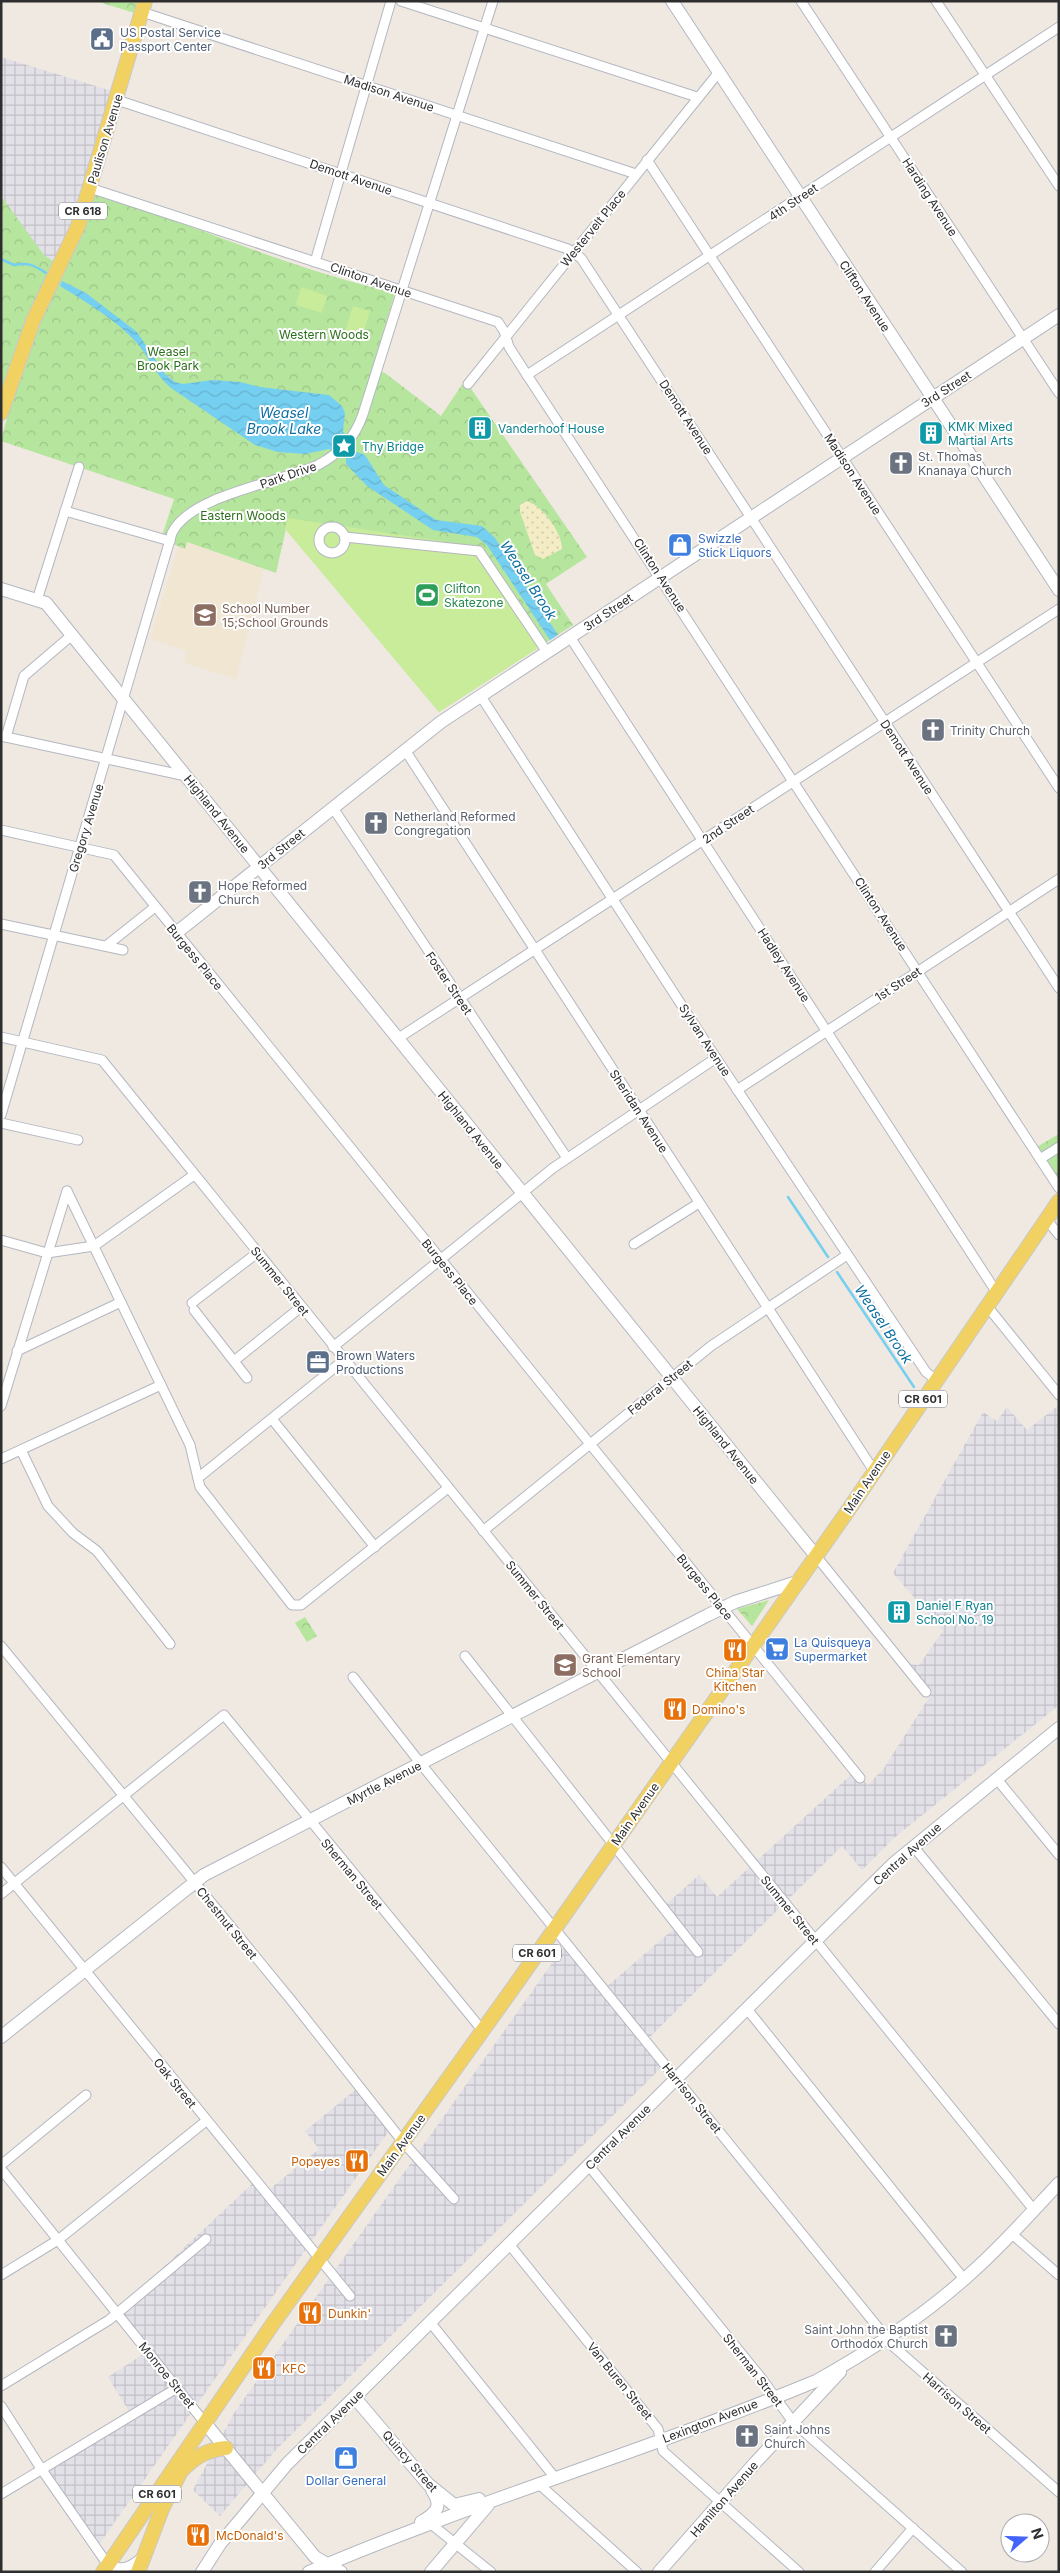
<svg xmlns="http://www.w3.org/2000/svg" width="1060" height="2573" font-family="Inter,sans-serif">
<defs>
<pattern id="industrial-grid" width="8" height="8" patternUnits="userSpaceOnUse" patternTransform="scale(1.25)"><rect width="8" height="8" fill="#e3e1e8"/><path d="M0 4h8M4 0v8" fill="none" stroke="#c3c1c7"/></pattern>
<pattern id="forest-crowns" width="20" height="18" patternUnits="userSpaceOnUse" patternTransform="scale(1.25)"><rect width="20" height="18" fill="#b6e59e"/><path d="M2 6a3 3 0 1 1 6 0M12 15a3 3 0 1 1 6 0" fill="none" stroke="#9dc588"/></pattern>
<pattern id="sand-dots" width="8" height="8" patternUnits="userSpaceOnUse" patternTransform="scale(1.25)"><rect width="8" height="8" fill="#f3ecc5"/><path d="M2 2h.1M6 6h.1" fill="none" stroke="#d1cbaa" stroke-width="1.8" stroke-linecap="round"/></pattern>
<pattern id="water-waves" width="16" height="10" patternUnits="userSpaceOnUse" patternTransform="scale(1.25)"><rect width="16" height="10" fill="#75cff0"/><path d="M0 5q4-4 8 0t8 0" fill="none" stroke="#66b2ce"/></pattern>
</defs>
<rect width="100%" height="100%" fill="#efe9e1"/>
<g fill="url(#industrial-grid)">
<path d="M 1,57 L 112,91 L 73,226 L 53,262 L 44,256 L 1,360 Z"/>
<path d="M 1059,1405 L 1059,1705 L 894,1838 L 862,1870 L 842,1846 L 647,2040 L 666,2063 L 275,2451 L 220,2516 L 193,2490 L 234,2413 L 567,1942 L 604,1989 L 677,1926 L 663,1907 L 699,1875 L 717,1897 L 855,1771 L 868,1785 L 884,1768 L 930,1696 L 905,1664 L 919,1665 L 943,1631 L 893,1573 L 983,1412 L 997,1421 L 1007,1407 L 1027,1430 Z"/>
<path d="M 360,2086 L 393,2125 L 93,2553 L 41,2471 L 132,2416 L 108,2377 L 148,2351 L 116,2312 L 255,2181 L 265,2193 L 319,2149 L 305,2131 Z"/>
</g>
<path fill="#f0e6d1" d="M 187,542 L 264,569 L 236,679 L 184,663 L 187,651 L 150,639 L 178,547 L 185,549 Z"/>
<g fill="url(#forest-crowns)">
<path d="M 96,1 L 145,1 L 141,15 Z"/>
<path d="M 90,188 C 191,226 290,268 395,293 L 372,369 L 385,373 L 441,416 L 465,380 L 587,557 L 546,584 L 573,625 L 439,712 L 286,529 L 276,573 L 187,542 L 185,549 L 161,539 L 174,499 L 1,441 L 31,326 L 1,395 L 1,196 L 44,255 L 59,265 Z"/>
<path d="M 1059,1134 L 1059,1188 L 1033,1149 Z"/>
<path d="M 769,1600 L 752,1626 L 737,1609 Z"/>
<path d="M 305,1617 L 317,1636 L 307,1642 L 295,1623 Z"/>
</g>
<path fill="url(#sand-dots)" d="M 527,501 C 543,506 562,533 562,549 L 543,559 L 535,555 L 520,512 L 520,505 Z"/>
<g fill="#c9ec9a">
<path d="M 301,287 L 327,296 L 322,313 L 296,305 Z"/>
<path d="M 353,306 L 370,311 L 361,341 L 344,335 Z"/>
<path d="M 288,518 L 481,547 L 546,643 L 439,712 L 285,529 Z"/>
</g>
<path fill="url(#water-waves)" d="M 62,281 L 86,293 L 137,332 L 165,374 L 175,382 L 183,384 L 213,380 L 240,382 L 260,387 L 329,395 L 342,406 L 345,413 L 343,431 L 354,451 L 365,455 L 384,485 L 436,520 L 482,526 L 495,538 L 558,635 L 550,640 L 487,545 L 477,537 L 433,530 L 367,486 L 346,464 L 346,458 L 329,449 L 305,454 L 278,452 L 255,445 L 171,388 C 155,375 149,356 136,342 C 115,319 86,302 60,286 Z"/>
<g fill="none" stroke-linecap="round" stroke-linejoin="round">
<g stroke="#75cff0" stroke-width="2.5">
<path d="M 1,259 L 14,265 C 28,262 34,265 46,273"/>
<path d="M 788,1197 L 828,1257"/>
<path d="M 837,1272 L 914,1387"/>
</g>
<defs>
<g id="street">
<path d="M 401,1 L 697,97"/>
<path d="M 801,1 L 1059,393"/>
<path d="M 936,1 L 1059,186"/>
<path d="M 142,12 L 636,174"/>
<path d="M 117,100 L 568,249 L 581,258 L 1059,988"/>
<path d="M 647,160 L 1059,788"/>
<path d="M 90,188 L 498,322 L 504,331 L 509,347 L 527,375 L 1059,1188"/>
<path d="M 315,262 L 391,1"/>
<path d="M 527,375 L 1059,27"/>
<path d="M 468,384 L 719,72"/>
<path d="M 65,511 L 170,541"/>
<circle cx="332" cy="540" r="13"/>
<path d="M 345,537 L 479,551 L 547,652"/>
<path d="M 37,600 L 79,467"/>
<path d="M 570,637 L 997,1293"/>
<path d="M 480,695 L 716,1058 L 926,1372 L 936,1380"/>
<path d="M 1,736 L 186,776"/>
<path d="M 6,737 L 24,676 L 72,635"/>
<path d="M 405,750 L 874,1471"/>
<path d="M 333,808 L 567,1158"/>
<path d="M 1,830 L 114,855 L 860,1778"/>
<path d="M 1,924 L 123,950"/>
<path d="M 106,946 L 155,907"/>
<path d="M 1,1037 L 102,1060 L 1034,2210"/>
<path d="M 397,1039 L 1059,609"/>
<path d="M 737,1090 L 1059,879"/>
<path d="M 1,1115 L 172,533 C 190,495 279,483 318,465 C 340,453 355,438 363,414 L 493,1"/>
<path d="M 1,1123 L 78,1140"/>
<path d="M 1040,1159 L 1059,1147"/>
<path d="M 67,1191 L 190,1445 L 200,1487 L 292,1605 L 301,1605 L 448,1488"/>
<path d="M 1047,1220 L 1059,1235"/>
<path d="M 1,1240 L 47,1253 L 94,1246 L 194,1175"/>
<path d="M 634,1244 L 699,1203"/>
<path d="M 192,1303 L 257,1253"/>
<path d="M 987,1306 L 1059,1395"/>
<path d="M 194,1310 L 247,1378"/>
<path d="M 333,1347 L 553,1168 L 716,1058"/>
<path d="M 17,1351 L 121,1302"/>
<path d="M 234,1361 L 301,1307"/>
<path d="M 1,1406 L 67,1191"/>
<path d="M 272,1419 L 375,1547"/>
<path d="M 21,1450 L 48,1506 L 73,1533 L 97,1551 L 170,1644"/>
<path d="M 1,1459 L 161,1385"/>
<path d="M 198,1478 L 344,1360"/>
<path d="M 483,1531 L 711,1346 L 847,1255"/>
<path d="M 816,1556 L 926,1692"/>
<path d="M 1,1646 L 291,2000 L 403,2142 L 454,2199"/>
<path d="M 465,1656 L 698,1952"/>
<path d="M 353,1677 L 421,1764 L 893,2346 L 1059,2492"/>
<path d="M 996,1778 L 1059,1855"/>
<path d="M 913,1846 L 1059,2024"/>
<path d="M 1,1867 L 350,2296"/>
<path d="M 1,1894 L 224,1715 L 483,2031"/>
<path d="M 747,2009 L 964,2279"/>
<path d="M 1,2165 L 86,2095"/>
<path d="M 589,2166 L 762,2379 L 793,2422 L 962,2572"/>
<path d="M 1,2169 L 205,2423"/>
<path d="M 1012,2234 L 1059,2275"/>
<path d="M 509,2244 L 658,2429 L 663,2451 L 799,2572"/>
<path d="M 1,2275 L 58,2240 L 206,2121"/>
<path d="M 430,2322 L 556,2479"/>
<path d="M 1,2386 L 109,2320 L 206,2239"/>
<path d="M 1,2406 L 42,2470 L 108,2565 C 122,2571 131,2567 142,2557"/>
<path d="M 540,2485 L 637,2572"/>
<path d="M 1,2494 L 177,2388"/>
<path d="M 431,2524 L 491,2572"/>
<path d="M 875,2572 L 913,2528"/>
</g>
<g id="secondary">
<path d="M 672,1 L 1059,590"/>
<path d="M 1,589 L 46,603 L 816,1556"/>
<path d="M 176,933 L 441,722 L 1059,315"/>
<path d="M 1,2037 L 204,1875 L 708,1615 L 735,1602 L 797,1582"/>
<path d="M 355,2398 L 428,2484 L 454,2505 L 479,2499"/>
<path d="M 205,2423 L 315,2557 L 341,2572"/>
<path d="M 421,2522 C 437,2513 443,2506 432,2490"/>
<path d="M 202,2572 L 220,2544 L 287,2464 L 893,1864 L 1059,1728"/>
<path d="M 309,2572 C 475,2501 649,2450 816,2381 C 870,2351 925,2315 970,2274 C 1002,2246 1030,2214 1059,2183"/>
<path d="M 431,2572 L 488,2505"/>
<path d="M 659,2572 L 754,2464 L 840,2372"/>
</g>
<g id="primary">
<path d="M 1,413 L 33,321 L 78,226 L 145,1"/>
<path d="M 181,2471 C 195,2457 206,2450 226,2448"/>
<path d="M 103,2572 L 272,2325 L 518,1981 L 847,1512 L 1059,1201"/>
<path d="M 138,2572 L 162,2509 L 181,2471"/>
</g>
</defs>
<use href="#street" stroke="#b4b7c1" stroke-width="11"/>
<use href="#secondary" stroke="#b4b7c1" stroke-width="14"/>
<use href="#primary" stroke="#c9c9c9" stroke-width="16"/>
<use href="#street" stroke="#fff" stroke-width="9"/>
<use href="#secondary" stroke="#fff" stroke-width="12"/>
<use href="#primary" stroke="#f2d163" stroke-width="14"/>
</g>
<defs>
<symbol id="civic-square" viewBox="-11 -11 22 22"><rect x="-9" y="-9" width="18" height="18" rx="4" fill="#5c6f8a" stroke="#fff"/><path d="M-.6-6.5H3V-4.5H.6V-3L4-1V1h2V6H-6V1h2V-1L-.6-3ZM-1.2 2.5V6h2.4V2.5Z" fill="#fff"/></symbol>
<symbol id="building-square" viewBox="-11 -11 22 22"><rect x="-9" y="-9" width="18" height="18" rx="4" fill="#0f9aa8" stroke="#fff"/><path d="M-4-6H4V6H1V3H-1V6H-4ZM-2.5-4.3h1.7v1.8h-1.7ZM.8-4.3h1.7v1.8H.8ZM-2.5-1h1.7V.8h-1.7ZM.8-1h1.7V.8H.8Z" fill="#fff"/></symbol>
<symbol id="sight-square" viewBox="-11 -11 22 22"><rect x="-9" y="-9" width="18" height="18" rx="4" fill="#0f9aa8" stroke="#fff"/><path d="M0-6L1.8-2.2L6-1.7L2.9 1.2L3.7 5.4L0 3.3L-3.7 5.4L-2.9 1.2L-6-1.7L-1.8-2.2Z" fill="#fff"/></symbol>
<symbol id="church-square" viewBox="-11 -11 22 22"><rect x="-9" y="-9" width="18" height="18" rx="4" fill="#6b7280" stroke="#fff"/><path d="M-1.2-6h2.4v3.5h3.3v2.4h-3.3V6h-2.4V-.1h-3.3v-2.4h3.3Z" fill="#fff"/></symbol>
<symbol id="shop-square" viewBox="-11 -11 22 22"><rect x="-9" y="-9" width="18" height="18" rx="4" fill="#3f7fe0" stroke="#fff"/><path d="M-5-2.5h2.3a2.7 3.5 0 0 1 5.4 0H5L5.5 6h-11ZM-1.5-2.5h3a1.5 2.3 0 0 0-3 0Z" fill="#fff"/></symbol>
<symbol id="stadium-square" viewBox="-11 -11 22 22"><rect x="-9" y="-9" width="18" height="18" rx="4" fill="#2e9e5b" stroke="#fff"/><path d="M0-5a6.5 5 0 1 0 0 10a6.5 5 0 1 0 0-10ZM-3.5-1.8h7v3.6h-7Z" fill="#fff"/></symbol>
<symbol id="school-square" viewBox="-11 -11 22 22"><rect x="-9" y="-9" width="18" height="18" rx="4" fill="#8d6e63" stroke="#fff"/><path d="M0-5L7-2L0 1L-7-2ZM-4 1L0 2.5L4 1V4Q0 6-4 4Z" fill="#fff"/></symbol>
<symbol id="office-square" viewBox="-11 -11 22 22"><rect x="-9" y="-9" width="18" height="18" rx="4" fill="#5c6f8a" stroke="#fff"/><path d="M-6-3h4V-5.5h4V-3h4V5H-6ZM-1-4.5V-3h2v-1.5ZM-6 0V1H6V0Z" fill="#fff"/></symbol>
<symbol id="supermarket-square" viewBox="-11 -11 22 22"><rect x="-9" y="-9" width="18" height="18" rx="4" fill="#3f7fe0" stroke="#fff"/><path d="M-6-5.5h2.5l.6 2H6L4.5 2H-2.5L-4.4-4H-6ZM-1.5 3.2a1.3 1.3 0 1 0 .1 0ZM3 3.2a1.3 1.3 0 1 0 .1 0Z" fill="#fff"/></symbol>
<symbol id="restaurant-square" viewBox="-11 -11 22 22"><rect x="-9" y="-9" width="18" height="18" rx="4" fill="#e8710a" stroke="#fff"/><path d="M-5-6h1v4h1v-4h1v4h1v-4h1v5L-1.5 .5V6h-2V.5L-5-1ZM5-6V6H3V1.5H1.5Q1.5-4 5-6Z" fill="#fff"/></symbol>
</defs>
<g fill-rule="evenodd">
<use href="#civic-square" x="88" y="25" width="28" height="28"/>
<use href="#building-square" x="466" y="414" width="28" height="28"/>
<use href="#building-square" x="917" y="419" width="28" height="28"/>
<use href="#sight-square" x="330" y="432" width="28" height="28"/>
<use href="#church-square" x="887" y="449" width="28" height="28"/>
<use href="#shop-square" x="666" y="531" width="28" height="28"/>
<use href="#stadium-square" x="413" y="581" width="28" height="28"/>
<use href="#school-square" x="191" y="601" width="28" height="28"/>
<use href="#church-square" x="919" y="716" width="28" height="28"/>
<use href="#church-square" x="362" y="809" width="28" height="28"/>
<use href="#church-square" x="186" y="878" width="28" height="28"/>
<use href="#office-square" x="304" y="1348" width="28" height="28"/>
<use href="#building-square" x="885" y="1598" width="28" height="28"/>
<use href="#supermarket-square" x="763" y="1635" width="28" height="28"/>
<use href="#restaurant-square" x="721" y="1636" width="28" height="28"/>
<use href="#school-square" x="551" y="1651" width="28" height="28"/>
<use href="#restaurant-square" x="661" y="1695" width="28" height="28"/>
<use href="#restaurant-square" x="343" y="2147" width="28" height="28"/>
<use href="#restaurant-square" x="296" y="2299" width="28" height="28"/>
<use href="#church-square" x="932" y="2322" width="28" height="28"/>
<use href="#restaurant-square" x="250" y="2354" width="28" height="28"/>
<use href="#church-square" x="733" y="2422" width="28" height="28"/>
<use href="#shop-square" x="332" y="2444" width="28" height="28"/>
<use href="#restaurant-square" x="184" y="2521" width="28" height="28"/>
</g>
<g text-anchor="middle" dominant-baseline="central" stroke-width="4" stroke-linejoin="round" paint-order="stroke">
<g fill="#fff" stroke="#6d6d6d" stroke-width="1">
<rect x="59" y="202.5" width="48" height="17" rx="4"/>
<rect x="899" y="1390.5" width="48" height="17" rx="4"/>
<rect x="513" y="1944.5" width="48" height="17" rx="4"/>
<rect x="133" y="2485.5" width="48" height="17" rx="4"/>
</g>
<g font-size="11" font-weight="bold" fill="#2e2e2e">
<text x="83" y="211">CR 618</text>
<text x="923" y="1399">CR 601</text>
<text x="537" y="1953">CR 601</text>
<text x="157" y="2494">CR 601</text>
</g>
<g font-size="12" fill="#4e5e75" stroke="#fff" text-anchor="start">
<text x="120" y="32">US Postal Service<tspan x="120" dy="14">Passport Center</tspan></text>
<text x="336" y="1355">Brown Waters<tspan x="336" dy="14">Productions</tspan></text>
</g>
<g font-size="12" fill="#2e2e2e" stroke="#fff">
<text transform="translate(389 93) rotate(18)">Madison Avenue</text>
<text transform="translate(105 139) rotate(-73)">Paulison Avenue</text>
<text transform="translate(351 177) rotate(19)">Demott Avenue</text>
<text transform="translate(930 197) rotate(57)">Harding Avenue</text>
<text transform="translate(793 202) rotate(-34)">4th Street</text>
<text transform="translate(593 228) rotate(-51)">Westervelt Place</text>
<text transform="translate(371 280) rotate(19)">Clinton Avenue</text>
<text transform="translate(865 296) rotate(57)">Clifton Avenue</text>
<text transform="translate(946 389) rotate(-33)">3rd Street</text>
<text transform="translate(686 417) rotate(57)">Demott Avenue</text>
<text transform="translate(853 474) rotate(57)">Madison Avenue</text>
<text transform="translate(288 475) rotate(-19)">Park Drive</text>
<text transform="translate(660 575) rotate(57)">Clinton Avenue</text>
<text transform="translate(608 612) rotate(-34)">3rd Street</text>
<text transform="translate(907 757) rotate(57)">Demott Avenue</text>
<text transform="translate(217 814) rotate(51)">Highland Avenue</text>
<text transform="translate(728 824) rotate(-34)">2nd Street</text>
<text transform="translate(86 828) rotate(-73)">Gregory Avenue</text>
<text transform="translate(281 849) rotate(-39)">3rd Street</text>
<text transform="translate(881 914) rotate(57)">Clinton Avenue</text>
<text transform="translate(195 957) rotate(51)">Burgess Place</text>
<text transform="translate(784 965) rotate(57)">Hadley Avenue</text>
<text transform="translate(449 983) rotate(56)">Foster Street</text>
<text transform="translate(898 984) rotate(-33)">1st Street</text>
<text transform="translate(705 1040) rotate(57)">Sylvan Avenue</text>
<text transform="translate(639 1111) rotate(57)">Sheridan Avenue</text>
<text transform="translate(471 1130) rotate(51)">Highland Avenue</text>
<text transform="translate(450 1272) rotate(51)">Burgess Place</text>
<text transform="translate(280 1281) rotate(51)">Summer Street</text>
<text transform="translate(660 1387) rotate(-39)">Federal Street</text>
<text transform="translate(726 1445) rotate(51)">Highland Avenue</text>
<text transform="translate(867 1482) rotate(-56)">Main Avenue</text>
<text transform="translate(705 1587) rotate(51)">Burgess Place</text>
<text transform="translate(535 1595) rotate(51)">Summer Street</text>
<text transform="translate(384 1783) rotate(-27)">Myrtle Avenue</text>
<text transform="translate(635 1814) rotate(-55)">Main Avenue</text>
<text transform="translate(907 1854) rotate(-42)">Central Avenue</text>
<text transform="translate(352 1874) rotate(50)">Sherman Street</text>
<text transform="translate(790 1910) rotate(51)">Summer Street</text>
<text transform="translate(227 1923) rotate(51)">Chestnut Street</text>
<text transform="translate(175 2083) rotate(51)">Oak Street</text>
<text transform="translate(692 2098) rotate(51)">Harrison Street</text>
<text transform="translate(618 2137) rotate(-45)">Central Avenue</text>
<text transform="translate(401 2145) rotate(-54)">Main Avenue</text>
<text transform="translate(753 2370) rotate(52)">Sherman Street</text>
<text transform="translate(167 2375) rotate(51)">Monroe Street</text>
<text transform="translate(620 2381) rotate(51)">Van Buren Street</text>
<text transform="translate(957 2403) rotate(41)">Harrison Street</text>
<text transform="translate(710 2421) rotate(-21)">Lexington Avenue</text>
<text transform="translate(330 2422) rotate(-44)">Central Avenue</text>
<text transform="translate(410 2461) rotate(49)">Quincy Street</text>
<text transform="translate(724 2499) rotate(-49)">Hamilton Avenue</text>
</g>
<g font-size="12" fill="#2c6e1b" stroke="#fff">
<text x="324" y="334">Western Woods</text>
<text x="168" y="351">Weasel<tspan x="168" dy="14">Brook Park</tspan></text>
<text x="243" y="515">Eastern Woods</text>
</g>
<g font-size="12" fill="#0d838f" stroke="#fff" text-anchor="start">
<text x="948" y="426">KMK Mixed<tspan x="948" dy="14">Martial Arts</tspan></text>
<text x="498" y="428">Vanderhoof House</text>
<text x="362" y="446">Thy Bridge</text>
<text x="916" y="1605">Daniel F Ryan<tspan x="916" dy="14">School No. 19</tspan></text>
</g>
<g font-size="12" fill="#5b616d" stroke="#fff" text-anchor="start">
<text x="918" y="456">St. Thomas<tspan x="918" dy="14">Knanaya Church</tspan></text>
<text x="950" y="730">Trinity Church</text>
<text x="394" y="816">Netherland Reformed<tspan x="394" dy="14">Congregation</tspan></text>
<text x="218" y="885">Hope Reformed<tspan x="218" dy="14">Church</tspan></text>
<text x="928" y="2329" text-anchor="end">Saint John the Baptist<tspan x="928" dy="14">Orthodox Church</tspan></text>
<text x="764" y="2429">Saint Johns<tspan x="764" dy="14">Church</tspan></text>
</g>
<g font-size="12" fill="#366cbe" stroke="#fff" text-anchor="start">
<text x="698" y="538">Swizzle<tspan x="698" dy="14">Stick Liquors</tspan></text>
<text x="794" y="1642">La Quisqueya<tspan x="794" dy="14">Supermarket</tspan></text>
<text x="346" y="2480" text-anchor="middle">Dollar General</text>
</g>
<g font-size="12" fill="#27864d" stroke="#fff" text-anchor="start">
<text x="444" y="588">Clifton<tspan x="444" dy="14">Skatezone</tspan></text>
</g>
<g font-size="12" fill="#785e54" stroke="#fff" text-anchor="start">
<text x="222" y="608">School Number<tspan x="222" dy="14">15;School Grounds</tspan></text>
<text x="582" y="1658">Grant Elementary<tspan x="582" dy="14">School</tspan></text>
</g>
<g font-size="12" fill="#c56008" stroke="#fff" text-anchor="start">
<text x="735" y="1672" text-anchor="middle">China Star<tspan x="735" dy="14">Kitchen</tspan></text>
<text x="692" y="1709">Domino's</text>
<text x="340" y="2161" text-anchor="end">Popeyes</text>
<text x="328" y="2313">Dunkin'</text>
<text x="282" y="2368">KFC</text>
<text x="216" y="2535">McDonald's</text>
</g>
<g font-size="14" font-style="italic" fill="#0d6fa3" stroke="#fff">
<text x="284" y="412">Weasel<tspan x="284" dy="16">Brook Lake</tspan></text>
<text transform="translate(529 580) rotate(57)">Weasel Brook</text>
<text transform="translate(884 1324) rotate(56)">Weasel Brook</text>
</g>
</g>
<rect width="1060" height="2573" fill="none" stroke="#2e2e2e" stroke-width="5"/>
<g transform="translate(1025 2538) rotate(70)"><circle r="24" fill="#ffffff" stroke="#ababab"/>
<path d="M0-4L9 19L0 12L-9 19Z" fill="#4264fb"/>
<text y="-8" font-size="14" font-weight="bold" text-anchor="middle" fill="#2e2e2e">N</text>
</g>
</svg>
